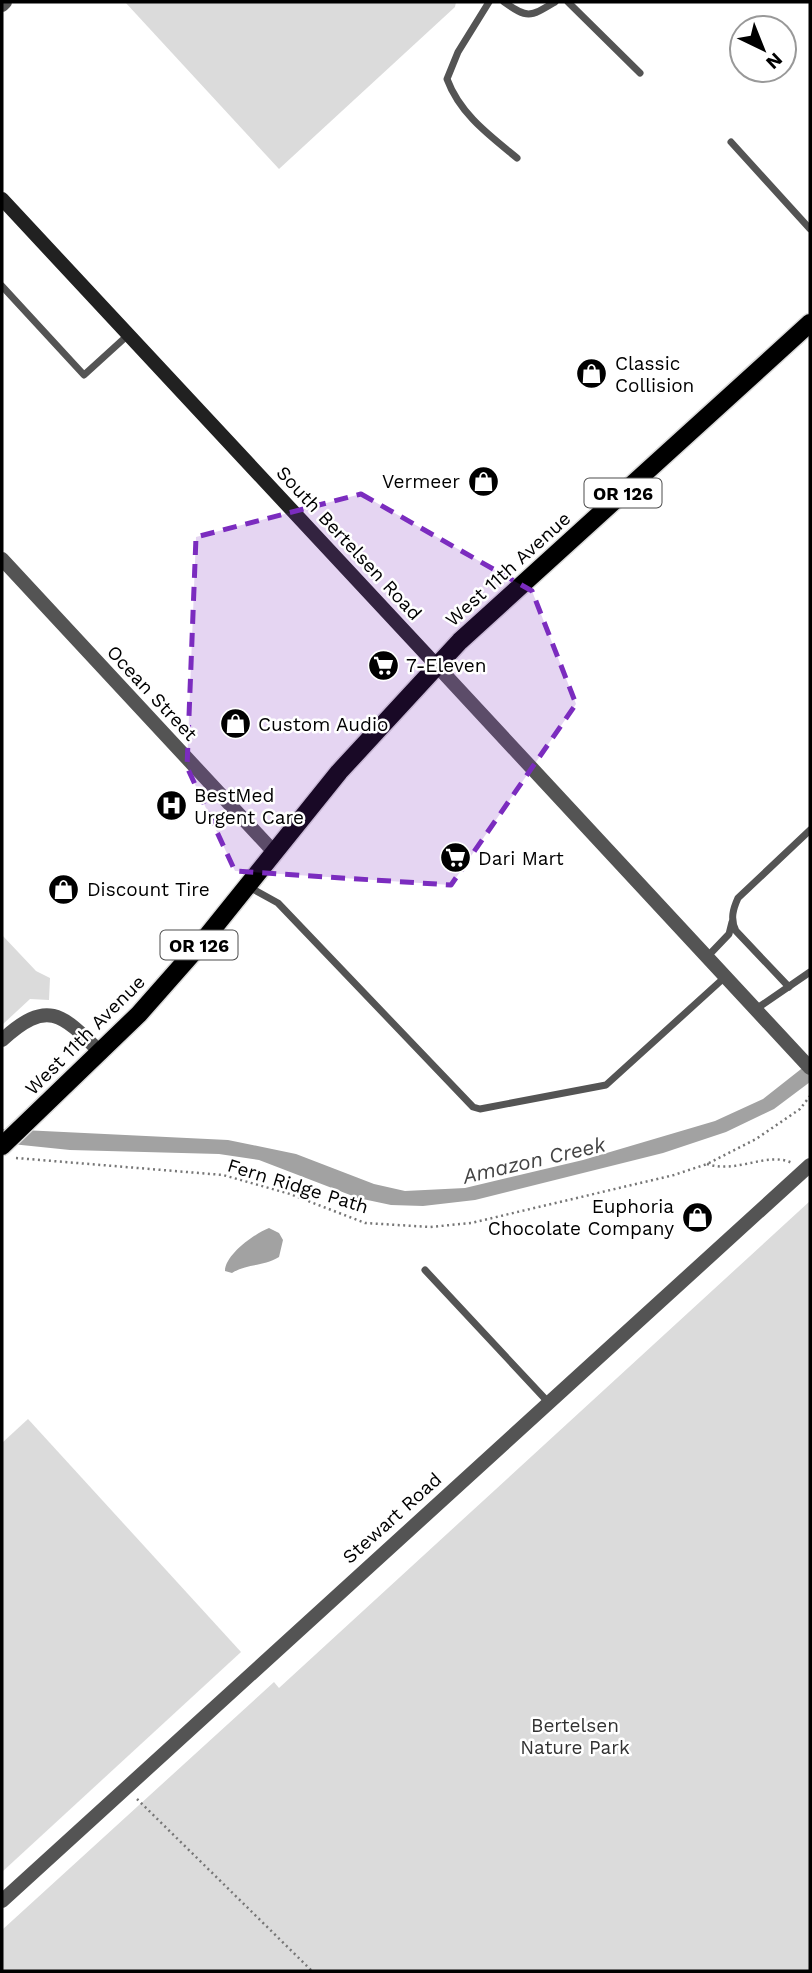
<svg xmlns="http://www.w3.org/2000/svg" width="812" height="1973" font-family="'Work Sans',sans-serif">
<rect width="100%" height="100%" fill="#fff"/>
<g fill="#dbdbdb">
<path d="M 125,2 L 456,2 L 455,7 L 279,169 Z"/>
<path d="M 2,935 L 36,971 L 50,978 L 49,1000 L 30,999 L 2,1025 Z"/>
<path d="M 810,1201 L 810,1971 L 2,1971 L 2,1930 L 274,1682 L 279,1688 Z"/>
<path d="M 28,1419 L 241,1652 L 2,1872 L 2,1443 Z"/>
</g>
<g fill="#a2a2a2">
<path d="M 810,1062 L 810,1082 L 774,1109 L 726,1132 L 663,1153 L 475,1200 L 423,1206 L 391,1205 L 358,1198 L 259,1160 L 219,1154 L 70,1150 L 2,1143 L 2,1129 L 228,1140 L 296,1154 L 374,1184 L 405,1191 L 465,1188 L 583,1160 L 715,1121 L 763,1099 Z"/>
<path d="M 269,1228 L 279,1233 L 283,1240 L 279,1257 C 263,1267 248,1263 232,1273 L 225,1271 C 225,1255 254,1234 269,1228 Z"/>
</g>
<g fill="none" stroke-linecap="round" stroke-linejoin="round">
<defs>
<path id="primary" d="M 2,1146 L 139,1014 L 199,946 L 339,772 L 460,641 L 810,323"/>
</defs>
<use href="#primary" stroke="#dbdbdb" stroke-width="21"/>
<g stroke="#767676" stroke-width="2.5" stroke-dasharray="2 3.5" stroke-linecap="butt">
<path d="M 16,1158 L 223,1175 L 290,1194 L 365,1223 L 430,1227 L 471,1223 L 674,1175 L 707,1164 L 756,1139 L 800,1109 L 810,1096"/>
<path d="M 707,1164 C 737,1174 768,1151 792,1163"/>
<path d="M 137,1799 L 312,1971"/>
</g>
<g stroke="#545454" stroke-width="7">
<path d="M 489,2 L 458,52 L 447,79 C 460,114 489,135 517,158"/>
<path d="M 504,2 C 528,19 530,17 555,2"/>
<path d="M 568,2 L 640,73"/>
<path d="M 731,142 L 810,229"/>
<path d="M 2,286 L 84,375 L 128,335"/>
<path d="M 249,887 L 278,903 L 473,1107 L 480,1109 L 606,1085 L 725,977"/>
<path d="M 707,957 L 729,934 L 732,922"/>
<path d="M 789,987 L 736,931 C 730,919 733,909 738,898 L 810,830"/>
<path d="M 756,1009 L 810,972"/>
<path d="M 425,1270 L 549,1403"/>
</g>
<g stroke="#545454" stroke-width="14">
<path d="M 2,559 L 274,852"/>
<path d="M 2,1040 C 48,998 62,1014 101,1053"/>
<path d="M 2,1901 L 810,1165"/>
</g>
<g stroke="#545454" stroke-width="14">
<path d="M 2,5 L 5,2"/>
<path d="M 438,667 L 810,1068"/>
</g>
<path stroke="#212121" stroke-width="14" d="M 2,199 L 438,667"/>
<use href="#primary" stroke="#000" stroke-width="18"/>
</g>
<path fill="#7b2cbf" fill-opacity="0.2" stroke="#7b2cbf" stroke-width="5" stroke-dasharray="14 9" stroke-linejoin="round" d="M 361,494 L 532,591 L 576,704 L 451,885 L 235,871 L 187,767 L 196,537 Z"/>
<defs>
<symbol id="shop-disc" viewBox="-11 -11 22 22"><circle r="9.5" fill="#000" stroke="#fff"/><path d="M-5-2.5h2.3a2.7 3.5 0 0 1 5.4 0H5L5.5 6h-11ZM-1.5-2.5h3a1.5 2.3 0 0 0-3 0Z" fill="#fff"/></symbol>
<symbol id="supermarket-disc" viewBox="-11 -11 22 22"><circle r="9.5" fill="#000" stroke="#fff"/><path d="M-6-5.5h2.5l.6 2H6L4.5 2H-2.5L-4.4-4H-6ZM-1.5 3.2a1.3 1.3 0 1 0 .1 0ZM3 3.2a1.3 1.3 0 1 0 .1 0Z" fill="#fff"/></symbol>
<symbol id="hospital-disc" viewBox="-11 -11 22 22"><circle r="9.5" fill="#000" stroke="#fff"/><path d="M-5-5h3v3.5h4V-5h3V5h-3V1.5h-4V5h-3Z" fill="#fff"/></symbol>
</defs>
<g fill-rule="evenodd">
<use href="#shop-disc" x="574" y="356" width="35" height="35"/>
<use href="#shop-disc" x="466" y="464" width="35" height="35"/>
<use href="#supermarket-disc" x="366" y="648" width="35" height="35"/>
<use href="#shop-disc" x="218" y="706" width="35" height="35"/>
<use href="#hospital-disc" x="154" y="788" width="35" height="35"/>
<use href="#supermarket-disc" x="438" y="840" width="35" height="35"/>
<use href="#shop-disc" x="46" y="872" width="35" height="35"/>
<use href="#shop-disc" x="680" y="1200" width="35" height="35"/>
</g>
<g text-anchor="middle" dominant-baseline="central" stroke-width="5" stroke-linejoin="round" paint-order="stroke">
<g fill="#fff" stroke="#4c4c4c" stroke-width="2">
<rect x="584.5" y="478.5" width="77" height="29" rx="5"/>
<rect x="160.5" y="930.5" width="77" height="29" rx="5"/>
</g>
<g font-size="18" font-weight="bold" fill="#000">
<text x="623" y="493">OR 126</text>
<text x="199" y="945">OR 126</text>
</g>
<g font-size="19" fill="#000" stroke="#fff" text-anchor="start">
<text x="615" y="363">Classic<tspan x="615" dy="22">Collision</tspan></text>
<text x="460" y="481" text-anchor="end">Vermeer</text>
<text x="406" y="665">7-Eleven</text>
<text x="258" y="724">Custom Audio</text>
<text x="194" y="795">BestMed<tspan x="194" dy="22">Urgent Care</tspan></text>
<text x="478" y="858">Dari Mart</text>
<text x="87" y="889">Discount Tire</text>
<text x="674" y="1206" text-anchor="end">Euphoria<tspan x="674" dy="22">Chocolate Company</tspan></text>
</g>
<g font-size="19" fill="#000" stroke="#fff">
<text transform="translate(349 543) rotate(47)">South Bertelsen Road</text>
<text transform="translate(508 569) rotate(-42)">West 11th Avenue</text>
<text transform="translate(152 693) rotate(47)">Ocean Street</text>
<text transform="translate(85 1035) rotate(-45)">West 11th Avenue</text>
<text transform="translate(298 1186) rotate(17)">Fern Ridge Path</text>
<text transform="translate(392 1518) rotate(-42)">Stewart Road</text>
</g>
<g font-size="19" fill="#323232" stroke="#fff">
<text x="575" y="1725">Bertelsen<tspan x="575" dy="22">Nature Park</tspan></text>
</g>
<g font-size="21" font-style="italic" fill="#434343" stroke="#fff">
<text transform="translate(534 1160) rotate(-13)">Amazon Creek</text>
</g>
</g>
<rect width="812" height="1973" fill="none" stroke="#000000" stroke-width="7"/>
<g transform="translate(763 49) rotate(137)"><circle r="33" fill="#ffffff" stroke="#999999" stroke-width="2"/>
<path d="M0-5L12 26L0 18L-12 26Z" fill="#000000"/>
<text y="-10" font-size="19" font-weight="bold" text-anchor="middle" fill="#000000">N</text>
</g>
</svg>
